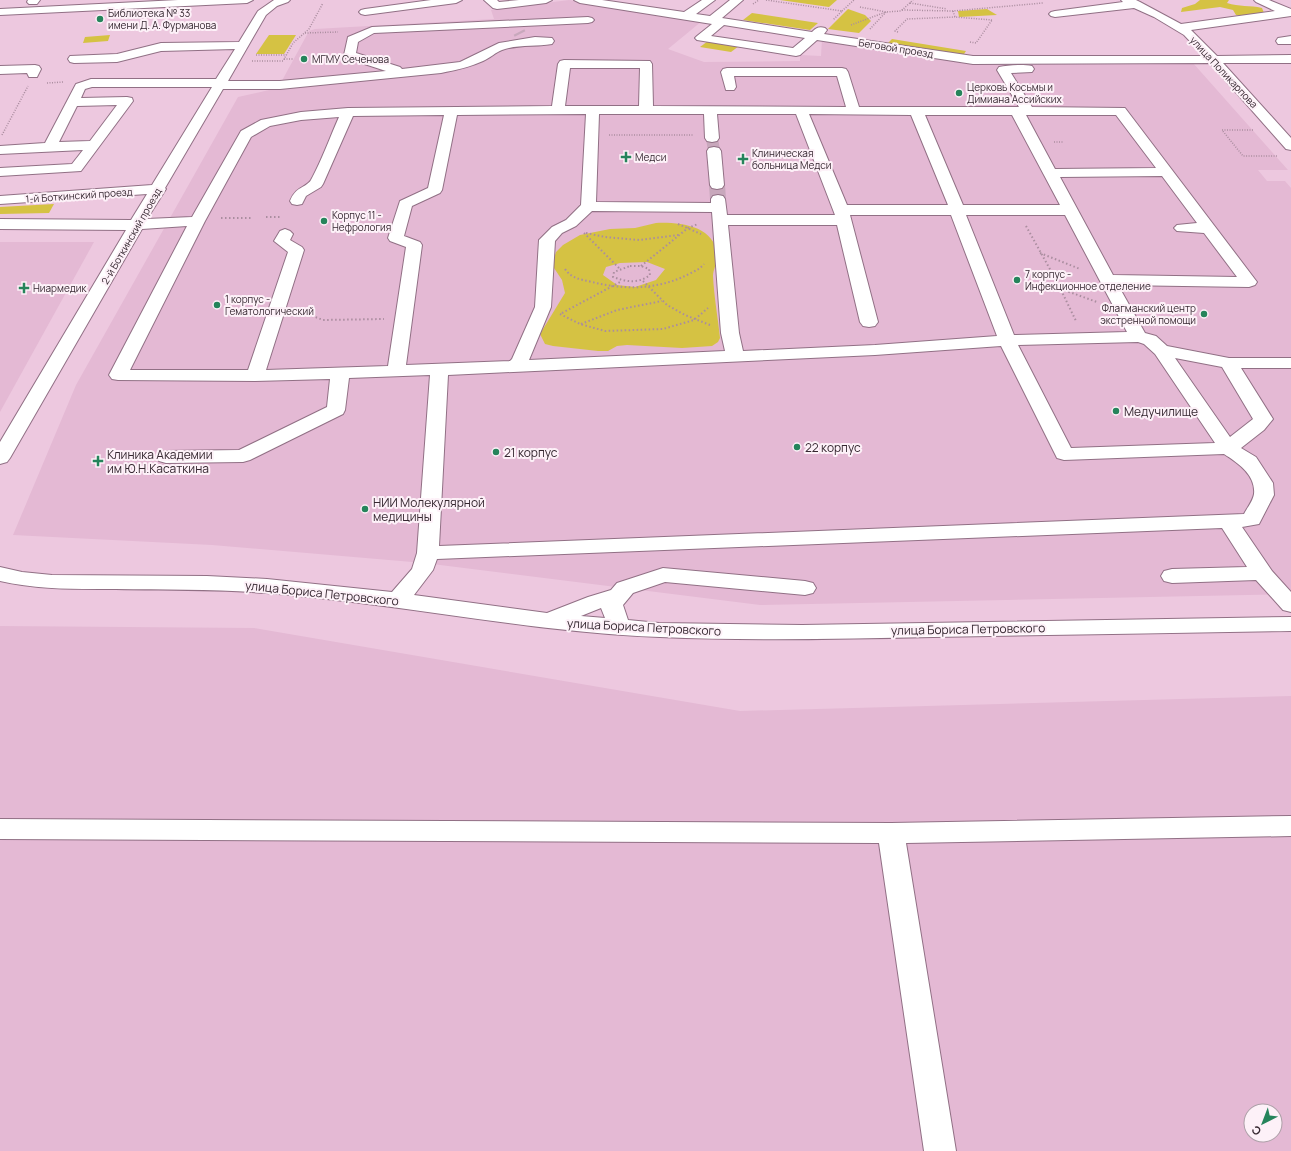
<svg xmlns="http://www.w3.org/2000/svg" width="1291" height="1151" font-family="Manrope,sans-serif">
<rect width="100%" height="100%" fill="#edc8df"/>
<g fill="#e4b9d4" fill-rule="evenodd">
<path d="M 569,0 L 702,21 L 668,49 L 704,62 L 800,61 L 800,55 L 821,56 L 822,39 L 973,63 L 1193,63 L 1288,170 L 1258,170 L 1267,181 L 1285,181 L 1291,188 L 1291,594 L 760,605 L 424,563 L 212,545 L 13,535 L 76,385 L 238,97 L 278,88 L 309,31 L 315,29 L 494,19 L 491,10 Z"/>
<path d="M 0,242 L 94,242 L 0,412 Z"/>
<path d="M 0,626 L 254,628 L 740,711 L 1291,696 L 1291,1151 L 0,1151 ZM 1251,1111 L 1275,1111 L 1275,1135 L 1251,1135 Z"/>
</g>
<g fill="#d5c243" fill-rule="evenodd">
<path d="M 780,0 L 837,0 L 829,7 Z"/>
<path d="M 1200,0 L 1229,0 L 1227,3 C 1239,7 1250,5 1262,8 L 1264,13 L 1246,17 L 1236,15 L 1233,10 L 1220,7 L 1181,12 L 1182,8 L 1195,4 Z"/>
<path d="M 848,9 L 865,15 L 871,21 L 859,33 L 828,29 Z"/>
<path d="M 987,9 L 997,15 L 959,17 L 958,11 Z"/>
<path d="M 752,13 L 818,23 L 810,30 L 743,20 Z"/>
<path d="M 110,35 L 108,41 L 83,43 L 85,37 Z"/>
<path d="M 269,35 L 296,35 L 284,54 L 256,54 Z"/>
<path d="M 892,39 L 966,51 L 962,57 L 887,44 Z"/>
<path d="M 708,41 L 739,46 L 731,52 L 700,47 Z"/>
<path d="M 54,204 L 49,213 L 0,214 L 0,207 Z"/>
<path d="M 656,223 C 680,222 715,226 717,255 C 718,262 713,269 713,276 C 714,297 718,318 720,338 L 718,342 L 712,346 L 682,348 L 627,345 L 617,346 L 608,351 L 598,351 L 553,346 L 545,344 L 540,334 L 565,293 L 562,280 L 552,265 L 556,252 L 563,245 L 580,235 L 610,229 L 635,228 ZM 647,262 L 665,269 L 656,280 L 635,287 L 617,285 L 603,275 L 606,267 L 620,263 Z"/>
</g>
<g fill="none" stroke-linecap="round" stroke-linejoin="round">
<g stroke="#c8a8bc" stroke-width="12" stroke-dasharray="12 6" stroke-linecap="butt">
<path d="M 519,32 L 520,34"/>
<path d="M 712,138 L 714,151"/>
</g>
<path stroke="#c8a8bc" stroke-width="16" stroke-dasharray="16 8" stroke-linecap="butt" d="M 717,185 L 718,199"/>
<defs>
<g id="minor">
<path d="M 28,0 L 40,0 L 37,4 L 29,4 L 27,2 Z"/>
<path d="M 274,0 L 290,0 L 288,2 L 277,6 L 266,15 L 228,81 L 280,81 L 386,71 L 346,58 L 344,55 L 348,37 L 372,27 L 588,17 L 592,18 L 594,20 L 592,22 L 588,23 L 374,33 L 358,42 L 356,53 L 400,67 L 402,69 L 460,62 L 499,43 L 535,37 L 552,38 L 554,41 L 552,44 C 536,47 518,44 502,50 C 496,52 490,58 483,61 C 470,67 456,70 441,73 L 280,89 L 223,89 L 165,188 L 166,189 L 147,219 L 192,217 L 241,131 L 261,120 L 301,112 L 348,108 L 552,106 L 558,64 L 560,61 L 564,60 L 650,61 L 652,64 L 653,106 L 846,107 L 837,76 L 734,76 L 736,87 L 734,90 L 726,90 L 721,72 L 723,69 L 727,68 L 842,68 L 846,69 L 848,72 L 859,107 L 1019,107 L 997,70 L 999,67 C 1008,65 1023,64 1032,66 L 1034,69 L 1032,72 L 1011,73 L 1032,107 L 1125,108 L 1257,282 L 1255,285 L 1249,287 L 1118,285 L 1145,333 L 1156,336 L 1167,346 L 1229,358 L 1291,358 L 1291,368 L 1241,368 L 1273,419 L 1264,430 L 1241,448 L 1256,457 L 1273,483 L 1274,495 L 1259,524 L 1242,527 L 1272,571 L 1291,592 L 1291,612 L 1283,610 L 1256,580 L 1172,583 L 1164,581 L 1161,576 L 1164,571 L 1172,569 L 1247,567 L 1222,528 L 437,559 L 433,570 L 414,595 L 547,613 L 588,597 L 611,590 L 617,583 L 663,568 L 805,581 L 813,583 L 816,588 L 813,593 L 805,595 L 665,582 L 633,593 L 623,605 L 628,620 L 659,623 L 802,625 L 1291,617 L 1291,631 C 1172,633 1052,635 933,637 C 842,639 751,641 660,637 C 528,632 398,603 266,593 C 216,589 166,590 116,589 C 77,589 39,590 0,581 L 0,567 L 22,572 L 52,575 L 207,576 L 267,579 L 392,592 L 412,569 L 417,553 L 430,375 L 349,378 L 345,410 L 343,414 L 250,460 L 243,462 L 166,463 L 159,461 L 156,457 L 159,453 L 166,451 L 239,450 L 327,407 L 330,379 L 255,381 L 118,380 L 112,379 L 109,375 L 187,226 L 142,229 L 10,458 L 7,462 L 0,464 L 0,442 L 126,230 L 0,229 L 0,219 L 131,220 L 147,194 L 0,204 L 0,196 L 152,185 L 212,87 L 92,87 L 85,89 L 81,98 L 127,97 L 132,98 L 133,101 L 81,171 L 0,176 L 0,168 L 72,164 L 83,150 L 0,154 L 0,146 L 45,143 L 76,84 L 91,79 L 216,79 L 235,49 L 161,51 L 117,62 L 74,63 L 70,62 L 68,59 L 70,56 L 117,54 L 161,43 L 239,42 L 258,11 ZM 570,68 L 640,68 L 639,106 L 565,106 ZM 117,105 L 90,141 L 59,142 L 77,106 ZM 586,114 L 581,205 L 566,220 L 552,227 L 539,240 L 535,307 L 512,359 L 510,361 L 406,365 L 422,245 L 420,242 L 404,236 L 412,206 L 440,193 L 442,190 L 457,115 ZM 599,114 L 704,114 L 705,138 L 707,141 L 712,142 L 717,141 L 719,138 L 717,114 L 796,114 L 835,215 L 727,215 L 725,199 L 723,196 L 718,195 L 713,196 L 711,199 L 711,203 L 596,202 ZM 809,114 L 911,115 L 948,205 L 847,205 ZM 444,115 L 428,188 L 400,201 L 388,238 L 390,241 L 406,247 L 388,366 L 266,370 L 304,250 L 302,247 L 290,240 L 293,234 L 290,231 L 285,229 L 280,231 L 274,241 L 288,252 L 248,370 L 130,370 L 205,221 L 251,137 L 270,126 L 301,120 L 339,117 C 330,137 322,160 311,180 C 306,188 296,186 290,201 L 292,204 L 297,205 L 302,204 L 306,196 L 321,187 L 323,184 L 353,116 ZM 925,115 L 1012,115 L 1060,205 L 963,205 ZM 1026,115 L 1116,115 L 1156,168 L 1055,169 ZM 1162,176 L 1197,223 L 1177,225 L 1174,228 L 1177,231 L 1204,233 L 1237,277 L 1113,275 L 1060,177 ZM 592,211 L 712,212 L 721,333 L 725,351 L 529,360 L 551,307 L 555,241 L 562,233 L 576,226 ZM 850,215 L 951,215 L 997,336 L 875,345 L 743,351 L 739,333 L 728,225 L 837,225 L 860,322 L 863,326 L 869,327 L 875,326 L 878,322 ZM 966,215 L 1065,215 L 1127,332 L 1014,335 ZM 1138,342 L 1144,344 L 1155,354 L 1215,443 L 1071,448 L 1018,345 ZM 1001,346 L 1057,458 L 1064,460 L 1224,454 C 1238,463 1256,475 1254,494 C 1253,501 1247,508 1244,514 L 439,546 L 448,375 L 875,355 ZM 1175,358 L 1222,367 L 1253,419 L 1230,437 ZM 601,608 L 605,618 L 581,616 Z"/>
<path d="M 431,0 L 462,0 L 456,3 L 365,15 L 361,14 L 359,12 L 361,10 L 365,9 Z"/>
<path d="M 484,0 L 497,0 L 499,2 L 519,0 L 552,0 L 546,3 L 497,9 L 493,8 Z"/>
<path d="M 574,0 L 602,0 L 684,12 L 702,0 L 715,0 L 696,14 L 710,16 L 730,0 L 743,0 L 722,18 L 812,32 C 816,28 819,26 825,28 L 827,30 L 824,34 L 973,56 L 1204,56 L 1184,35 L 1154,17 L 1134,8 L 1055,17 L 1051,16 L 1049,14 L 1051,12 L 1055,11 L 1123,2 L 1121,0 L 1136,0 L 1140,2 L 1181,24 L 1275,11 L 1256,2 L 1254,0 L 1269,0 L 1291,9 L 1291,16 L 1191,30 L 1217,56 L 1291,55 L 1291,63 L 1223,63 L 1291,138 L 1291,150 L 1286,149 L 1210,63 L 973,64 L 817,40 L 800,55 L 796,56 L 697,40 L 695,38 L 697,36 L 712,24 L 580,3 ZM 724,25 L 805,38 L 793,48 L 711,36 Z"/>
<path d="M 1291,36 L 1291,44 L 1278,44 L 1276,41 L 1278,38 Z"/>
<path d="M 35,65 L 39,66 L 41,69 L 37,77 L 29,77 L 27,73 L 0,74 L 0,66 Z"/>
<path d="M 714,147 L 719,148 L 721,151 L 724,185 L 722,188 L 717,189 L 712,188 L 710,185 L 707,151 L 709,148 Z"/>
<path d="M 1291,816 L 1291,836 L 906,843 L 956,1151 L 924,1151 L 879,843 L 0,839 L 0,819 L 891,823 Z"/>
</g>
<path id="major" d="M 178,0 L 253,0 L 247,3 L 0,15 L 0,9 Z"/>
</defs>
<use href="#minor" stroke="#917085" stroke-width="2"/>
<use href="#major" stroke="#917085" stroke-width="2"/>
<g stroke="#aa8d9f" stroke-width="1.5" stroke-dasharray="1 1.5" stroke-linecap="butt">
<path d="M 766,0 L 842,11 L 833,20"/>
<path d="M 910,3 L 947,9"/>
<path d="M 753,4 L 759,0"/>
<path d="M 860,7 L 886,12 L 901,11 L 913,0"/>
<path d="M 902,10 L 953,11 L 1043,3"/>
<path d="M 842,11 L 854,0"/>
<path d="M 953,11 L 955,17 L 992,20"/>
<path d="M 851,25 L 886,12"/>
<path d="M 870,29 L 886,12"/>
<path d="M 898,32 L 895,31 L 907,19 L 955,17"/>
<path d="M 305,33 L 338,32"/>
<path d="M 970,42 L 976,43 L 992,20"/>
<path d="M 256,55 L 286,55"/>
<path d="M 284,59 L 294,59"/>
<path d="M 252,61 L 283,61 L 293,43 L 309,29 L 323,3"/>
<path d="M 47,83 L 64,82"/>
<path d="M 1253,130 L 1222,130 L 1243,156 L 1277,156"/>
<path d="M 2,135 L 28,86"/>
<path d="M 609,135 L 694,135"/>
<path d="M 1054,142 L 1064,142"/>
</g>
<g stroke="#aa8d9f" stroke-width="2" stroke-dasharray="1.5 2.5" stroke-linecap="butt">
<path d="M 266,217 L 280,217"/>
<path d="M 221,218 L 252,218"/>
<path d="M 678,224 L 701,234"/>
<path d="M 1026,226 L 1061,289 L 1097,302"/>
<path d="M 584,233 L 619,268"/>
<path d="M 586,233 L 605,237 L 639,240 L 678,235"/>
<path d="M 1040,253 L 1080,269"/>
<path d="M 630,266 L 641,266 L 649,269 L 650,275 C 638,284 627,282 613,277 L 614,272 Z"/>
<path d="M 641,266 L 688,228 L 698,224"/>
<path d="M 565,269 C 572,279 580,279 592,282 C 624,290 658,290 689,274 C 695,271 700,269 704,264"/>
<path d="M 643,281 L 667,305 L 685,315 L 710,325"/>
<path d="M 1061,290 L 1076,321"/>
<path d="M 297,310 L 323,320 L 384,319"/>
<path d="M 562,313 L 622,281"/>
<path d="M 560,314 L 580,324 L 605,331 L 663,329 L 694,320 L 708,308"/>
<path d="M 581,324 L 617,310 L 662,301"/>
</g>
<use href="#minor" fill="#fff" fill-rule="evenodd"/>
<use href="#major" fill="#fff" fill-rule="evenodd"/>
</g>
<g fill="#25845b" stroke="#fdf1f8" stroke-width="1.5">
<circle cx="100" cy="19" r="4"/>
<circle cx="304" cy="59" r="4"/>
<circle cx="959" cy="93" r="4"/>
<path d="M624 151h4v4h4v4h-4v4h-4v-4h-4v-4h4z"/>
<path d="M741 153h4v4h4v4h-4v4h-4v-4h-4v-4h4z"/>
<circle cx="324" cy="221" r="4"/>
<circle cx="1017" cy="280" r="4"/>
<path d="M22 282h4v4h4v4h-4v4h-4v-4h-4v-4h4z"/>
<circle cx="217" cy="305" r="4"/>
<circle cx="1204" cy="314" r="4"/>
<circle cx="1116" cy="411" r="4"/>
<circle cx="797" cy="447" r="4"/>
<circle cx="496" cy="452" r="4"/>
<path d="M96 455h4v4h4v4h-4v4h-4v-4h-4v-4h4z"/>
<circle cx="365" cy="509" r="4"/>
</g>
<g text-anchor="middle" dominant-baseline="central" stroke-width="4" stroke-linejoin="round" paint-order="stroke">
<g font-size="10" fill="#352730" stroke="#fdf1f8" text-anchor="start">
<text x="108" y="13">Библиотека № 33<tspan x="108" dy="12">имени Д. А. Фурманова</tspan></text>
<text x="312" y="59">МГМУ Сеченова</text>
<text x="967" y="87">Церковь Косьмы и<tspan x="967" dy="12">Димиана Ассийских</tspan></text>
<text x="752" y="153">Клиническая<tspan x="752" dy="12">больница Медси</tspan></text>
<text x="635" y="157">Медси</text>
<text x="332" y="215">Корпус 11 -<tspan x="332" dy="12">Нефрология</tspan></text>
<text x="1025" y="274">7 корпус -<tspan x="1025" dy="12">Инфекционное отделение</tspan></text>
<text x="33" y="288">Ниармедик</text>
<text x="225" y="299">1 корпус -<tspan x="225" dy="12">Гематологический</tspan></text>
<text x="1196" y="308" text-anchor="end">Флагманский центр<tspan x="1196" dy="12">экстренной помощи</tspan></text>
</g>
<g font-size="10" fill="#352730" stroke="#fdf1f8">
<text transform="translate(896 48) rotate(9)">Беговой проезд</text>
<text transform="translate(1224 72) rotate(47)">улица Поликарпова</text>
<text transform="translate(79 195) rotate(-4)">1-й Боткинский проезд</text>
<text transform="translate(131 236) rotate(-60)">2-й Боткинский проезд</text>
</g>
<g font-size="12" fill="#352730" stroke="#fdf1f8" text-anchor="start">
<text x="1124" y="411">Медучилище</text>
<text x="805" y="447">22 корпус</text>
<text x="504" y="452">21 корпус</text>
<text x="107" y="454">Клиника Академии<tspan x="107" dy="14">им Ю.Н.Касаткина</tspan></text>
<text x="373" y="502">НИИ Молекулярной<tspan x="373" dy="14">медицины</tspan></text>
</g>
<g font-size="12" fill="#352730" stroke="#fdf1f8">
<text transform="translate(322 593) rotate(6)">улица Бориса Петровского</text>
<text transform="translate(644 627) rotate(3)">улица Бориса Петровского</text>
<text transform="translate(968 629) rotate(-1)">улица Бориса Петровского</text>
</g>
</g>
<g transform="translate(1263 1123) rotate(222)"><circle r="19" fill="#fdf1f8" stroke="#ada0a8"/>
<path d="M0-3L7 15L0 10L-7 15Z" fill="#25845b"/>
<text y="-6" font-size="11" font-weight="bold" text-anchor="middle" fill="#352730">С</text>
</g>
</svg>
